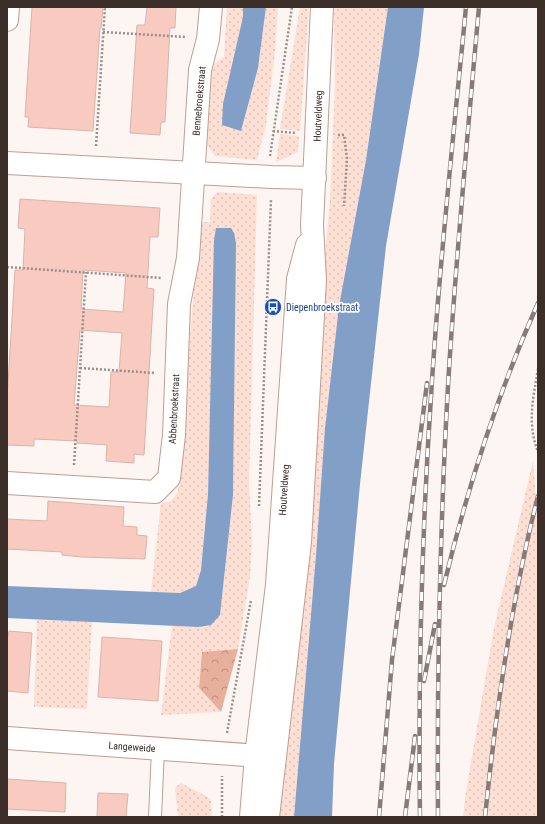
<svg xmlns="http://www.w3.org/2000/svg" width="545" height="824" font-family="'Roboto Condensed',sans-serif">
<defs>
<pattern id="grass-dots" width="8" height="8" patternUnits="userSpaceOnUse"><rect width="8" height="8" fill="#fddfd4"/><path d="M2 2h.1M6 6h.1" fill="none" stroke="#dac0b6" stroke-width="1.8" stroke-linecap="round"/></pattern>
<pattern id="forest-crowns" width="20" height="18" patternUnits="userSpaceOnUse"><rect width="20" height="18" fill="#e6b09c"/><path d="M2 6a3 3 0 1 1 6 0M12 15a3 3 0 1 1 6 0" fill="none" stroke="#bc907f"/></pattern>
</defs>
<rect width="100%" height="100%" fill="#fcf5f2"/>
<g fill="url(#grass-dots)">
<path d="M 227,7 L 243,7 L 241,131 L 258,68 L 266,7 L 278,7 L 275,51 L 266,125 L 257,160 L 215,156 L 208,146 L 201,144 L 208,68 L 224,57 Z"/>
<path d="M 300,7 L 309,7 L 300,131 L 280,129 Z"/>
<path d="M 334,7 L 388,7 L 366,160 L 339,306 L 325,428 L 316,555 L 294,817 L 279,817 L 291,713 L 323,275 L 330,202 L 335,86 Z"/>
<path d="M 280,134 L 299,136 L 298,152 L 276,162 Z"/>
<path d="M 217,192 L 257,195 L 249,482 L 252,542 L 250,577 L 238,649 L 202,652 L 199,688 L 221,712 L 161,715 L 172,626 L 198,627 L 220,615 L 233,495 L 235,317 L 231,228 L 216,228 L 208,494 L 201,569 L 196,586 L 180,593 L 151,592 L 161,502 C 170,504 173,499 178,492 L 183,415 L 200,222 L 210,222 L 211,199 Z"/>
<path d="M 533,461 L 538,521 L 538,817 L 463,817 L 466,792 L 494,628 Z"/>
<path d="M 37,620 L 92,622 L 87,709 L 34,707 Z"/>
<path d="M 181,783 L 208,797 L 211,801 L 212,817 L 178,817 L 175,788 Z"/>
</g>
<path fill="url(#forest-crowns)" d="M 238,649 L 221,712 L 199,688 L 202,652 Z"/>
<g fill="#829fc8">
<path d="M 243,7 L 266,7 L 258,68 L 241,131 L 222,125 L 223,104 L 243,17 Z"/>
<path d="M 388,7 L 424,7 L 419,54 L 386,246 L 360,484 L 334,764 L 332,817 L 294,817 L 316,555 L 325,428 L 339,306 L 366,160 Z"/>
<path d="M 216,228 L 231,228 L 234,233 L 236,243 L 233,495 L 220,615 L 211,625 L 198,627 L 7,618 L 7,586 L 180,593 L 196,586 L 201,570 L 208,494 L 214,240 Z"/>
</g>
<g fill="#f9cabf" stroke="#d9b5ac" fill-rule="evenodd">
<path d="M 32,7 L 103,7 L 101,28 L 100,28 L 93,131 L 28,127 L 29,117 L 25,117 Z"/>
<path d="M 147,7 L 176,7 L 175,28 L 170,28 L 165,122 L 161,122 L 160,135 L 130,133 L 137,25 L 145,25 Z"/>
<path d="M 20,199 L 160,208 L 158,237 L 150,237 L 147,288 L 154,289 L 144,455 L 134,454 L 134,463 L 106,461 L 107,445 L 77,443 L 77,441 L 34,439 L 34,446 L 7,445 L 7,399 L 15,270 L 23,270 L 25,229 L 18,228 ZM 83,270 L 126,273 L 123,312 L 81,309 ZM 80,330 L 122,333 L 119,372 L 111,372 L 109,407 L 74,405 Z"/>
<path d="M 48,501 L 124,507 L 123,526 L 137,527 L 137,535 L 147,536 L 145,559 L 81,557 L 62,555 L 62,552 L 7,549 L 7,519 L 47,521 Z"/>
<path d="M 9,631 L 32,633 L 28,693 L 7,691 L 7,636 L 8,636 Z"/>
<path d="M 102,637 L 162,641 L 158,701 L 98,697 Z"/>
<path d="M 7,779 L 66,783 L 65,812 L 7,809 Z"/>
<path d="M 98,793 L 128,794 L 126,817 L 97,817 Z"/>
</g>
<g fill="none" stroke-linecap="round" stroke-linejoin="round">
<defs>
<path id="lane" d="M 155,817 L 158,749"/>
<g id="street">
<path d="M 7,20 L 8,7"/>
<path d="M 7,163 L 271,177 L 315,178"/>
<path d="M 7,483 L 155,492 L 169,478 L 174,435 L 179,304 L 188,258 L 200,70 L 208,39 L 211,7"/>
<path d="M 7,738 L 275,757"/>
</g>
<g id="secondary">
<path d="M 251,817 L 256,756 L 277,585 L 298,279 L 307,245"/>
<path d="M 268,817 L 300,542 L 315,280 L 312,225 L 322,7"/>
</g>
</defs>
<use href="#lane" stroke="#bf9e91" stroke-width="14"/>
<use href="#street" stroke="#bf9e91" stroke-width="24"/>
<use href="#secondary" stroke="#bf9e91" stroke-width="24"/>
<g stroke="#9a8f8b" stroke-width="2.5" stroke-dasharray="2 2" stroke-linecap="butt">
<path d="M 103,32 L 186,37"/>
<path d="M 273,131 L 295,133"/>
<path d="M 338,135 L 344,135 L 347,159 L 344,206"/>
<path d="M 96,146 L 105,7"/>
<path d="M 270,156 L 292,7"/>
<path d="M 7,267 L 162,278"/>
<path d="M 80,368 L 155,373"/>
<path d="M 538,369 C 533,399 527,423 538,452"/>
<path d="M 74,465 L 86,272"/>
<path d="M 259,506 L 271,199"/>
<path d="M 227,733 L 251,600"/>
<path d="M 222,817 L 222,776"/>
</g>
<use href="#lane" stroke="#fff" stroke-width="12"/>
<use href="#street" stroke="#fff" stroke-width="22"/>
<use href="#secondary" stroke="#fff" stroke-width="22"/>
<defs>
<g id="rail">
<path d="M 444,585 C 467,489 498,393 538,303"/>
<path d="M 424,681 L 435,624"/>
<path d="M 379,817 L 392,660 L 427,383"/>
<path d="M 405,817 L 415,736"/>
<path d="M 420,817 C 418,672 422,526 432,381 C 440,256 454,131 466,7"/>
<path d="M 438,817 C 437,668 440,518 449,369 C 457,248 468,127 479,7"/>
<path d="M 485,817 C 496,710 511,601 538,496"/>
</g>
</defs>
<use href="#rail" stroke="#877b77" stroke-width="4.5"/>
<use href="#rail" stroke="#fff" stroke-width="3" stroke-dasharray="9" stroke-linecap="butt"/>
</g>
<defs>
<symbol id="bus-disc" viewBox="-11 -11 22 22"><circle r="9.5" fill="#1a4fb4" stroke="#fff"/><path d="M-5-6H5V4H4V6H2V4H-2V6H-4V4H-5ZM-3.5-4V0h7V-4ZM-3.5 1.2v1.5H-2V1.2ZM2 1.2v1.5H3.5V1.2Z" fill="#fff"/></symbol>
</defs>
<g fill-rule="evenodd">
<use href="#bus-disc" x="263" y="297" width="20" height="20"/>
</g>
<g text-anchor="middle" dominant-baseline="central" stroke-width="3.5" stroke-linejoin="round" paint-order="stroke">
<g font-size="10" fill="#3c2e29" stroke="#fff">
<text transform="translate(199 101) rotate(-85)">Bennebroekstraat</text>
<text transform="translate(318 116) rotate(-88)">Houtveldweg</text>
<text transform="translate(174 409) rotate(-87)">Abbenbroekstraat</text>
<text transform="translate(284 490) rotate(-86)">Houtveldweg</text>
<text transform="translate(132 747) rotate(4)">Langeweide</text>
</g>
<g font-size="10" fill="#164399" stroke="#fff" text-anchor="start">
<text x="286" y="307">Diepenbroekstraat</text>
</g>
</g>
<rect width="545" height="824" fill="none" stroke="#3c2e29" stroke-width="16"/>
</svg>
